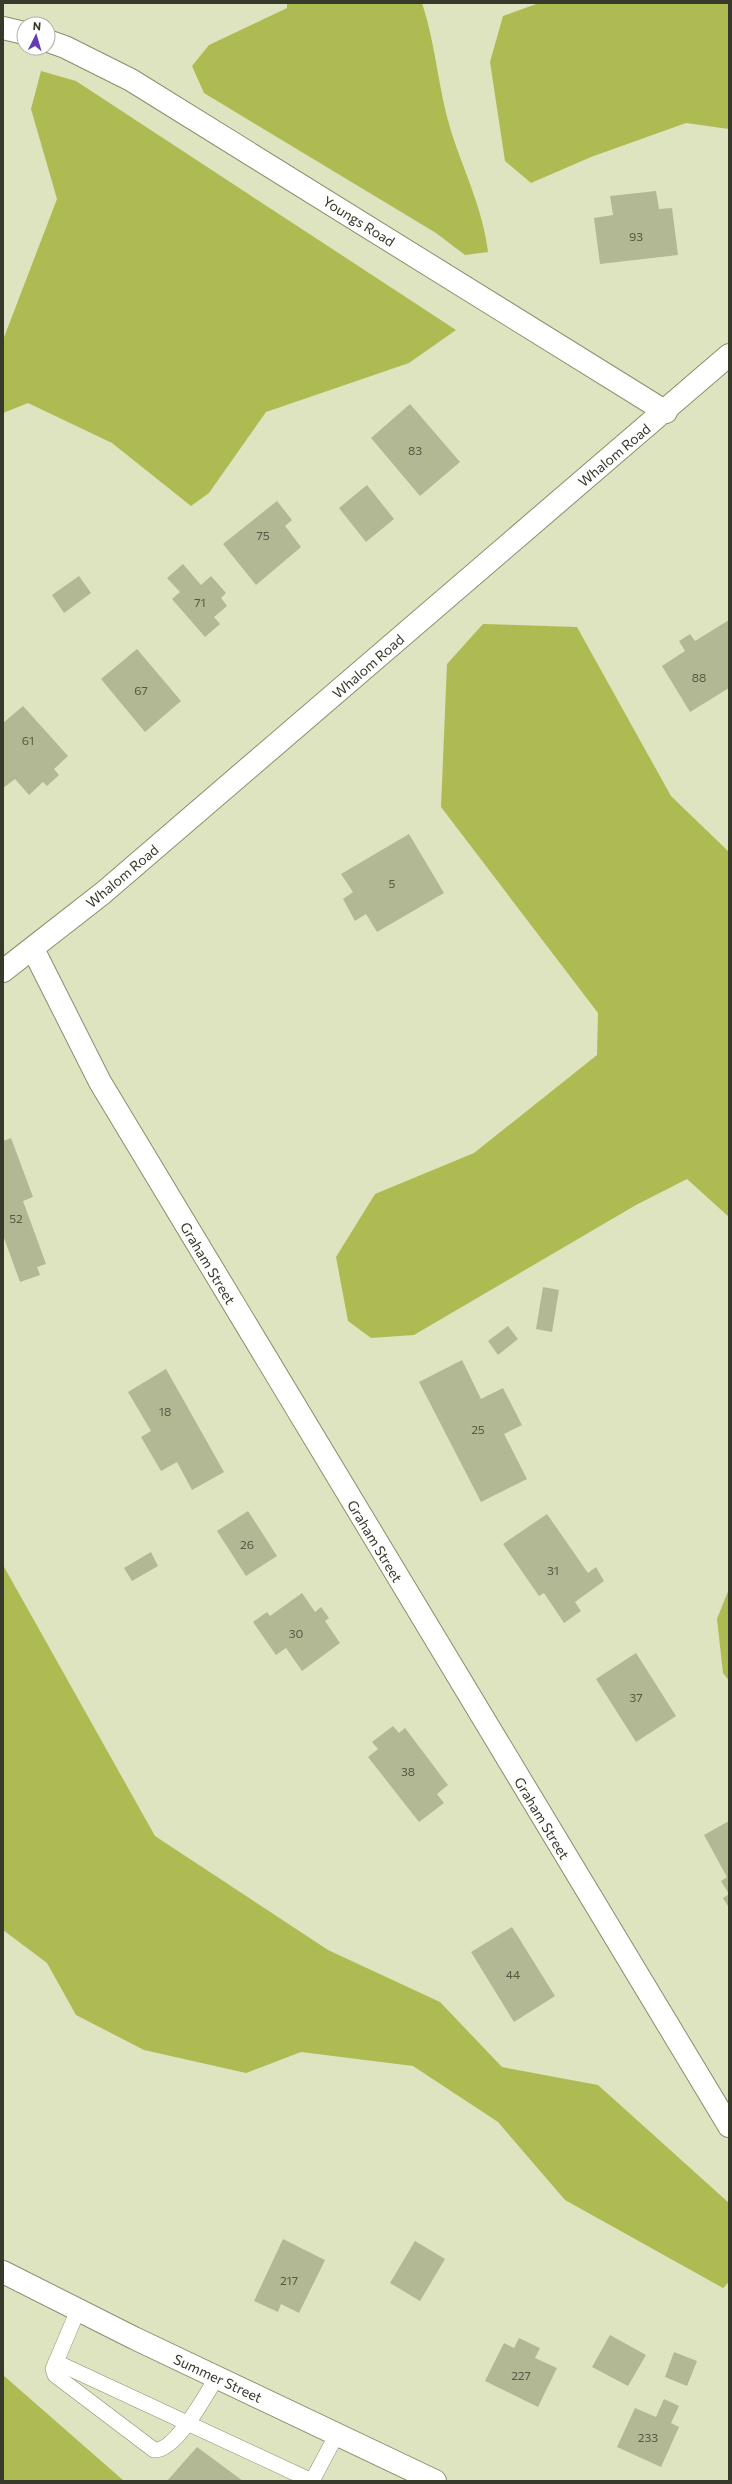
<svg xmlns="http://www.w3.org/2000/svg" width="732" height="2484" font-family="Commissioner,sans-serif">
<rect width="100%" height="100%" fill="#dee4bf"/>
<g fill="#aebb53">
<path d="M 287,3 L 422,3 C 436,45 438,89 451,131 C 464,172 483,209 488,252 L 465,255 L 436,233 L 204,93 L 192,66 L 209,45 L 287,8 Z"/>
<path d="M 539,3 L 729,3 L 729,129 L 686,123 L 591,157 L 531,183 L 505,161 L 490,62 L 503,16 Z"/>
<path d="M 41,71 L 76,81 L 456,330 L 409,363 L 266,412 L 209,493 L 191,506 L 112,443 L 28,403 L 3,413 L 3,340 L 57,199 L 31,109 Z"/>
<path d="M 483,624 L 577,627 L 671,796 L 729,852 L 729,1217 L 687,1179 L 636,1205 L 414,1335 L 371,1338 L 348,1321 L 336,1257 L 375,1194 L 474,1153 L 597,1055 L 598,1013 L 441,807 L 447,664 Z"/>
<path d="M 3,1565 L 155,1836 L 328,1950 L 440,2002 L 502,2067 L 598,2085 L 729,2203 L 729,2282 L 723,2288 L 565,2200 L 498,2122 L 413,2066 L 301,2052 L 246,2073 L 144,2050 L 76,2015 L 47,1963 L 3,1930 Z"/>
<path d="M 729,1589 L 729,1681 L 723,1673 L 717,1619 Z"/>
<path d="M 3,2375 L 124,2481 L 3,2481 Z"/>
</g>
<g fill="#b2b894">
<path d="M 656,191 L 659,209 L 672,208 L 678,255 L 600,264 L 594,218 L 613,215 L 610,196 Z"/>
<path d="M 410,404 L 460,462 L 420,496 L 371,438 Z"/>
<path d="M 367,485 L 394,519 L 366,542 L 339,508 Z"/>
<path d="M 277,501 L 292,520 L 285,526 L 301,547 L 256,585 L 223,544 Z"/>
<path d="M 183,564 L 201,585 L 211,576 L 226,593 L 221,598 L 227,606 L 214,617 L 220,624 L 205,637 L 172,599 L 180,592 L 167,578 Z"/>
<path d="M 79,576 L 91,593 L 64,613 L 52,595 Z"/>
<path d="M 729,620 L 729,688 L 690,712 L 662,666 L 685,651 L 679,641 L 690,634 L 695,641 Z"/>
<path d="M 137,649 L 181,701 L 145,732 L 101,679 Z"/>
<path d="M 23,706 L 68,756 L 54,769 L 59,775 L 47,786 L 43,782 L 29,795 L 15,779 L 3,788 L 3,723 Z"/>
<path d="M 409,834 L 444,893 L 377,932 L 366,914 L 355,921 L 343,899 L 353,892 L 341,874 Z"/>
<path d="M 11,1138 L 33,1197 L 23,1201 L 46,1264 L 37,1267 L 40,1275 L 20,1282 L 3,1235 L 3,1141 Z"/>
<path d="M 543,1287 L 559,1290 L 552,1332 L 536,1329 Z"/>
<path d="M 508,1326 L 518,1339 L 498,1355 L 488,1341 Z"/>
<path d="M 462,1360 L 481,1399 L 503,1388 L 522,1425 L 504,1434 L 527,1479 L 481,1502 L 419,1382 Z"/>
<path d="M 166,1369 L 224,1472 L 192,1490 L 177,1462 L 161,1471 L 141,1437 L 151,1431 L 128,1392 Z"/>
<path d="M 248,1511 L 277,1556 L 246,1576 L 217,1531 Z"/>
<path d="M 547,1514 L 588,1573 L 596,1567 L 604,1581 L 575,1602 L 581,1611 L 564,1623 L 544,1593 L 539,1596 L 503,1544 Z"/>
<path d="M 151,1552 L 158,1566 L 132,1581 L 124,1568 Z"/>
<path d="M 302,1593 L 315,1612 L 321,1607 L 329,1618 L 325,1621 L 340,1643 L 302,1671 L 286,1648 L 276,1655 L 253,1622 L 267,1612 L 270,1616 Z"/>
<path d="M 636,1653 L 676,1716 L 636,1742 L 596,1679 Z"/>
<path d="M 393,1726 L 399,1733 L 405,1728 L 448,1785 L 437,1794 L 444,1803 L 419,1822 L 368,1757 L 378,1749 L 372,1742 Z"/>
<path d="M 729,1821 L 729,1908 L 723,1898 L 729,1894 L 721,1881 L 727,1877 L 704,1835 Z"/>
<path d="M 512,1927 L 555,1996 L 514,2022 L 471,1952 Z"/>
<path d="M 283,2239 L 325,2260 L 299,2313 L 281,2304 L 278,2312 L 254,2301 Z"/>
<path d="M 415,2241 L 445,2259 L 420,2301 L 390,2283 Z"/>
<path d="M 610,2335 L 646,2355 L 628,2386 L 592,2367 Z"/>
<path d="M 519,2338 L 540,2348 L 535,2358 L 557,2368 L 538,2407 L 485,2381 L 504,2343 L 514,2348 Z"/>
<path d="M 674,2352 L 697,2361 L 687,2386 L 665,2377 Z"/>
<path d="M 664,2399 L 679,2406 L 671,2423 L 679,2427 L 661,2467 L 617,2447 L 635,2408 L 656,2417 Z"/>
<path d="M 197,2447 L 243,2481 L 167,2481 Z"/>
</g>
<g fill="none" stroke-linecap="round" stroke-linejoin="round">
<defs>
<g id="service">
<path d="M 78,2310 L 56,2362 L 312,2481"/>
<path d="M 56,2362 L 53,2369 L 55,2375 L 154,2450 C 176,2452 206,2394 217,2377"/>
<path d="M 312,2481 L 337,2434"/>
</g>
<g id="minor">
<path d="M 3,28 L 24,33"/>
<path d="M 48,41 L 65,47 L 131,80 L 666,412"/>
<path d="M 33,949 L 100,1082 L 729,2126"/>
</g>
<g id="secondary">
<path d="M 3,971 L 103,893 L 729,355"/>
<path d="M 3,2272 L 134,2338 L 435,2481"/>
</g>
</defs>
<use href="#service" stroke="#898e6c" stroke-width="16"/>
<use href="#minor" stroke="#898e6c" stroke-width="24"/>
<use href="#secondary" stroke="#898e6c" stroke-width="24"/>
<use href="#service" stroke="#fff" stroke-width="15"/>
<use href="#minor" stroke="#fff" stroke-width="22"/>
<use href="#secondary" stroke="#fff" stroke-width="22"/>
</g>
<g text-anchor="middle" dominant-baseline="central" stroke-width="3.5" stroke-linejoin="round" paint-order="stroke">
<g font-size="12" fill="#565944">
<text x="636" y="236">93</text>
<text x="415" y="450">83</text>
<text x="263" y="535">75</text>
<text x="200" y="602">71</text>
<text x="699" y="677">88</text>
<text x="141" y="690">67</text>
<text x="28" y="740">61</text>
<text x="392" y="883">5</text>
<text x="16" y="1218">52</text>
<text x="165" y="1411">18</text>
<text x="478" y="1429">25</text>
<text x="247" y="1544">26</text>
<text x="553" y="1570">31</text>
<text x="296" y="1633">30</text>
<text x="636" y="1697">37</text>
<text x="408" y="1771">38</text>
<text x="513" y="1974">44</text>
<text x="289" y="2280">217</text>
<text x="521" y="2375">227</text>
<text x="648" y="2437">233</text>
</g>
<g font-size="14" fill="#37392a" stroke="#fff">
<text transform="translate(359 221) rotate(32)">Youngs Road</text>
<text transform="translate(614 455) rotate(-40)">Whalom Road</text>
<text transform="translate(368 666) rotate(-41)">Whalom Road</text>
<text transform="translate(122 876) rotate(-40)">Whalom Road</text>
<text transform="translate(208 1263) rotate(59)">Graham Street</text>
<text transform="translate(375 1541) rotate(59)">Graham Street</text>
<text transform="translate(542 1818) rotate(59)">Graham Street</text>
<text transform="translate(218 2378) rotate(25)">Summer Street</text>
</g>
</g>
<rect width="732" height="2484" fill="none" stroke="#37392a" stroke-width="8"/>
<g transform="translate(36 36) rotate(5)"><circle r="19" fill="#ffffff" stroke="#afb0aa"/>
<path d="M0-3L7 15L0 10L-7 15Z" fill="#663ab2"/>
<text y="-6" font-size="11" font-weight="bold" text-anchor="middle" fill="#37392a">N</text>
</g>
</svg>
